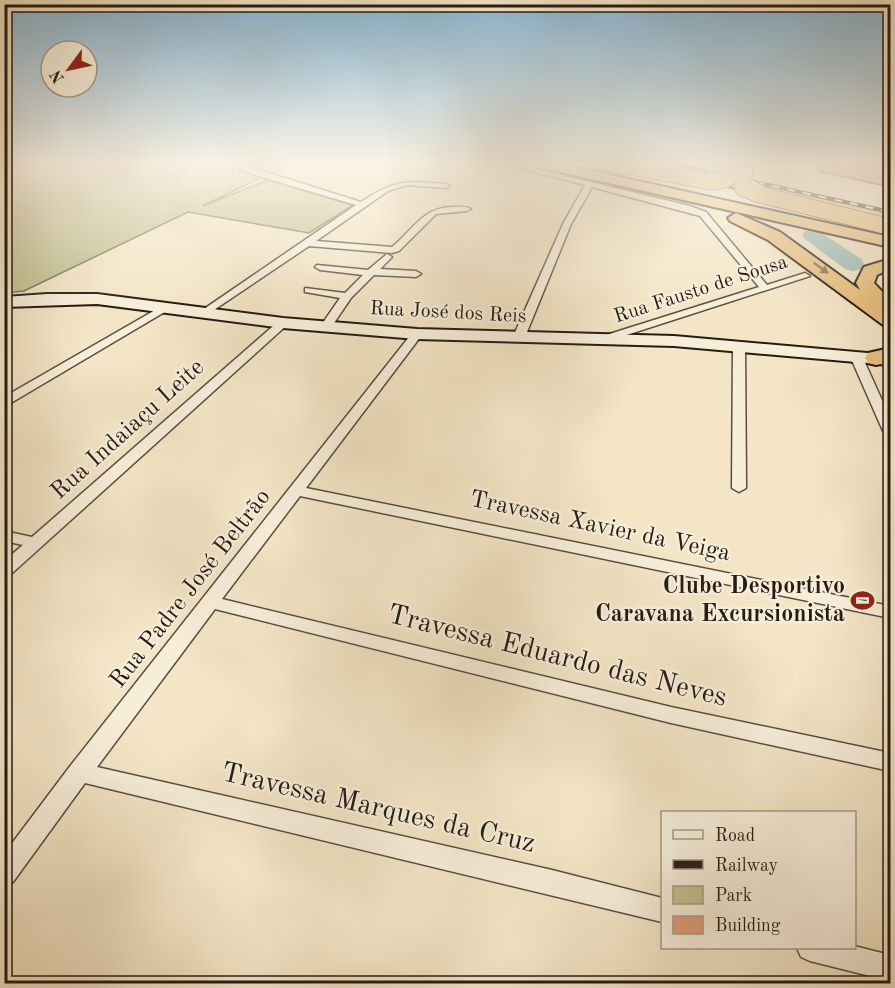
<svg xmlns="http://www.w3.org/2000/svg" width="895" height="988" font-family="'Old Standard TT',serif">
<rect width="100%" height="100%" fill="#f3e5c6"/>
<filter id="stains"><feTurbulence type="fractalNoise" baseFrequency=".00333" numOctaves="4"/><feColorMatrix values="0 0 0 0 .2 0 0 0 0 .09 0 0 0 0 .02 0 0 0 .5 -.17"/></filter>
<radialGradient id="worn" r=".72"><stop offset=".6" stop-color="#630" stop-opacity="0"/><stop offset="1" stop-color="#630" stop-opacity=".3"/></radialGradient>
<path fill="#c2c291" stroke="#746f52" stroke-width="1.5" d="M 4,165 L 221,165 L 262,177 L 203,206 L 268,180 L 353,205 L 309,233 L 188,212 L 24,291 L 5,293 Z"/>
<g fill="none" stroke-linecap="round" stroke-linejoin="round">
<g fill="#9dbdbc" fill-rule="evenodd">
<path d="M 561,165 L 595,165 L 621,170 L 623,174 L 621,178 L 615,179 L 563,168 Z"/>
<path d="M 812,229 L 819,231 L 861,259 L 864,264 L 861,269 L 853,271 L 845,269 L 805,239 L 802,235 L 805,231 Z"/>
</g>
<defs>
<g id="street">
<path d="M 234,165 L 244,165 L 361,202 C 395,179 407,181 446,184 L 450,186 L 446,188 L 407,185 L 388,191 L 316,241 L 392,247 C 413,230 423,207 453,207 C 460,207 466,206 471,209 L 467,211 L 436,214 L 399,251 L 392,253 L 309,246 L 205,316 L 200,313 L 201,311 L 356,205 L 255,175 Z"/>
<path d="M 507,165 L 520,165 L 690,206 L 706,212 L 767,285 L 805,273 L 810,276 L 611,340 L 603,340 L 603,336 L 759,287 L 700,216 L 592,187 L 571,224 L 525,337 L 519,340 L 515,339 L 513,337 L 563,224 L 585,185 Z"/>
<path d="M 387,254 L 392,257 L 380,269 L 416,271 L 421,274 L 416,277 L 374,275 L 351,298 L 330,329 L 322,329 L 320,327 L 340,298 L 305,292 L 305,288 L 345,293 L 363,275 L 320,270 L 315,267 L 317,265 L 368,270 Z"/>
<path d="M 164,305 L 168,306 L 168,310 L 4,407 L 4,397 Z"/>
<path d="M 283,320 L 288,323 L 287,325 L 10,575 L 4,577 L 4,561 L 23,545 L 4,541 L 4,531 L 32,537 L 279,321 Z"/>
<path d="M 417,331 L 421,332 L 421,336 L 306,488 L 890,606 L 890,618 L 300,496 L 222,599 L 671,707 L 890,753 L 890,771 L 671,723 L 215,609 L 97,767 L 552,870 L 662,898 L 662,922 L 85,783 L 13,882 L 4,885 L 4,854 L 71,765 L 413,332 Z"/>
<path d="M 739,342 L 745,345 L 746,488 L 739,492 L 732,488 L 733,345 Z"/>
<path d="M 856,352 L 862,356 L 890,418 L 890,435 L 883,431 L 850,356 Z"/>
<path d="M 854,946 L 890,955 L 890,981 L 810,961 L 801,957 L 797,948 Z"/>
</g>
<path id="secondary" d="M 47,294 L 97,294 L 283,318 L 417,329 L 674,336 L 890,355 L 890,365 L 674,346 L 417,339 L 283,328 L 97,304 L 4,307 L 4,297 Z"/>
<g id="highway">
<path d="M 540,165 L 566,165 L 890,237 L 890,247 L 547,169 Z"/>
<path d="M 696,171 L 890,212 L 890,222 L 691,178 L 689,175 Z"/>
<path d="M 736,213 L 780,232 L 860,290 L 856,283 L 864,267 L 890,259 L 890,269 L 877,275 L 874,283 L 890,300 L 890,327 L 883,325 L 768,240 L 730,221 L 728,218 Z"/>
<path d="M 890,348 L 890,362 L 876,365 L 868,363 L 865,358 L 868,353 Z"/>
</g>
</defs>
<use href="#street" stroke="#594e40" stroke-width="3"/>
<use href="#secondary" stroke="#261c14" stroke-width="4"/>
<use href="#highway" stroke="#261c14" stroke-width="4"/>
<use href="#street" fill="#f7eeda" fill-rule="evenodd"/>
<use href="#secondary" fill="#f7eeda" fill-rule="evenodd"/>
<use href="#highway" fill="#eac283" fill-rule="evenodd"/>
<defs>
<path id="rail" d="M 678,165 L 890,212"/>
</defs>
<use href="#rail" stroke="#261c14" stroke-width="4"/>
<use href="#rail" stroke="#f7eeda" stroke-width="2" stroke-dasharray="8" stroke-linecap="butt"/>
<defs>
<path id="secondary-bridge" d="M 748,165 L 744,182 L 763,193"/>
<g id="highway-bridge">
<path d="M 619,165 L 712,182 C 725,181 731,180 737,167 L 735,165"/>
<path d="M 744,182 L 743,188 L 757,194 L 890,227"/>
</g>
</defs>
<use href="#secondary-bridge" stroke="#261c14" stroke-width="14" stroke-linecap="butt"/>
<use href="#highway-bridge" stroke="#261c14" stroke-width="17" stroke-linecap="butt"/>
<use href="#secondary-bridge" stroke="#f7eeda" stroke-width="12"/>
<use href="#highway-bridge" stroke="#eac283" stroke-width="16"/>
</g>
<path fill="#c2866a" stroke="#261c14" stroke-width="1.5" d="M 820,165 L 891,165 L 891,187 L 820,172 Z"/>
<path fill="#e29c7b" stroke="#261c14" stroke-width="1.5" d="M 850,165 L 891,165 L 891,173 Z"/>
<defs><path id="oneway-solid" d="M-6-.8H1V-3.2L6.5 0L1 3.2V.8H-6Z" transform="scale(1.5)"/></defs>
<use fill="#886f4c" href="#oneway-solid" transform="translate(821 268) rotate(36)"/>
<linearGradient id="sky" x2="0" y2="1"><stop stop-color="#8ab8d6"/><stop offset="0.54" stop-color="#faf3e5"/><stop offset="1" stop-color="#faf3e5" stop-opacity="0"/></linearGradient>
<rect width="895" height="303" fill="url(#sky)"/>
<defs>
<symbol id="stadium-bare" viewBox="-9 -9 18 18"><path d="M0-5a6.5 5 0 1 0 0 10a6.5 5 0 1 0 0-10ZM-3.5-1.8h7v3.6h-7Z" fill="#8f2418" stroke="#f7eeda" stroke-width="2.5" paint-order="stroke"/></symbol>
</defs>
<g fill-rule="evenodd">
<use href="#stadium-bare" x="846" y="584" width="33" height="33"/>
</g>
<g text-anchor="middle" dominant-baseline="central" stroke-width="4.5" stroke-linejoin="round" paint-order="stroke">
<g font-size="20" fill="#261c14" stroke="#f7eeda">
<text transform="translate(701 290) rotate(-18)">Rua Fausto de Sousa</text>
<text transform="translate(448 313) rotate(3)">Rua José dos Reis</text>
</g>
<g font-size="24" fill="#261c14" stroke="#f7eeda">
<text transform="translate(128 430) rotate(-42)">Rua Indaiaçu Leite</text>
<text transform="translate(600 527) rotate(12)">Travessa Xavier da Veiga</text>
<text transform="translate(191 589) rotate(-52)">Rua Padre José Beltrão</text>
</g>
<g font-size="24" font-weight="bold" fill="#261c14" stroke="#f7eeda" text-anchor="end">
<text x="845" y="587">Clube Desportivo<tspan x="845" dy="28">Caravana Excursionista</tspan></text>
</g>
<g font-size="28" fill="#261c14" stroke="#f7eeda">
<text transform="translate(557 657) rotate(14)">Travessa Eduardo das Neves</text>
<text transform="translate(378 809) rotate(13)">Travessa Marques da Cruz</text>
</g>
</g>
<rect width="895" height="988" fill="none" stroke="#f3e5c6" stroke-width="24"/>
<rect x="6" y="6" width="883" height="976" fill="none" stroke="#261c14" stroke-width="3"/>
<rect x="12" y="12" width="871" height="964" fill="none" stroke="#261c14" stroke-width="1.5"/>
<rect x="661" y="811" width="195" height="138" fill="#f7eeda" stroke="#a39a8b" stroke-width="1.5"/>
<rect x="673" y="830" width="30" height="9" fill="#f7eeda" stroke="#a39a8b" stroke-width="1.5"/>
<text x="715" y="841" font-size="18" fill="#261c14">Road</text>
<rect x="673" y="860" width="30" height="9" fill="#261c14" stroke="#a39a8b" stroke-width="1.5"/>
<text x="715" y="871" font-size="18" fill="#261c14">Railway</text>
<rect x="673" y="886" width="30" height="18" fill="#c2c291" stroke="#a39a8b" stroke-width="1.5"/>
<text x="715" y="901" font-size="18" fill="#261c14">Park</text>
<rect x="673" y="916" width="30" height="18" fill="#e29c7b" stroke="#a39a8b" stroke-width="1.5"/>
<text x="715" y="931" font-size="18" fill="#261c14">Building</text>
<g transform="translate(69 69) rotate(237)"><circle r="28" fill="#f7eeda" stroke="#a39a8b" stroke-width="1.5"/>
<path d="M0-4.5L10 22L0 15L-10 22Z" fill="#8f2418"/>
<text y="-9" font-size="16" font-weight="bold" text-anchor="middle" fill="#261c14">N</text>
</g>
<rect width="100%" height="100%" filter="url(#stains)"/>
<rect width="100%" height="100%" fill="url(#worn)"/>
</svg>
